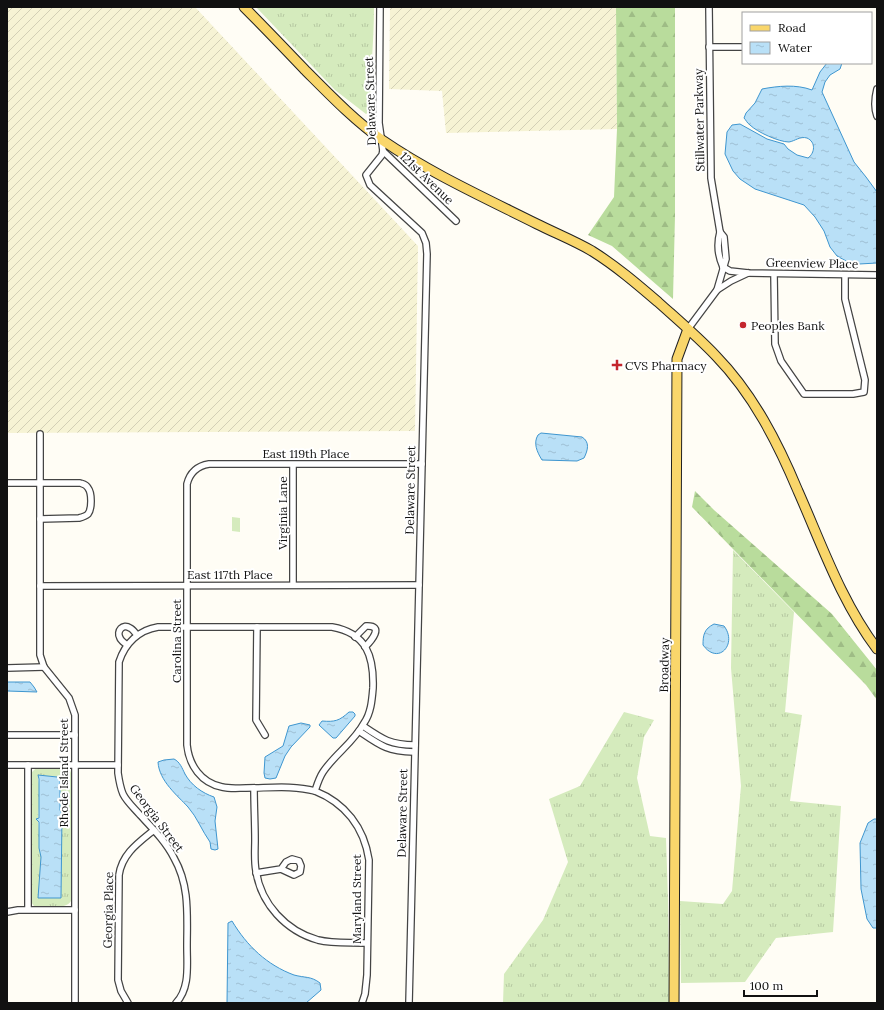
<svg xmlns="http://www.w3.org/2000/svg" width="884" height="1010" font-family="Lora,serif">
<defs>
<pattern id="farmland-furrows" width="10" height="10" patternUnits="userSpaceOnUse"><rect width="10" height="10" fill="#f6f3d4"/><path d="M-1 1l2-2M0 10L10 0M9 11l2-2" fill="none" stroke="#d2cfb5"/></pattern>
<pattern id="grass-tufts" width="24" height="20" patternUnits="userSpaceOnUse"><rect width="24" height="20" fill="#d5ebbd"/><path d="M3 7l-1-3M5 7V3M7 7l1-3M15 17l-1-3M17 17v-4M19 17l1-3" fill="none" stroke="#b6c8a1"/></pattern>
<pattern id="forest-firs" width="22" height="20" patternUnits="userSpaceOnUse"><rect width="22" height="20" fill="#b9dc9c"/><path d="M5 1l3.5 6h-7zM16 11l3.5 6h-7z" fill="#9ebc85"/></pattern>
<pattern id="water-ripples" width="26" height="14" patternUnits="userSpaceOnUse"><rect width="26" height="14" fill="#b9e0f7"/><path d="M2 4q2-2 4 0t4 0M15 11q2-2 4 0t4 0" fill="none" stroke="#9ebfd3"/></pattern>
</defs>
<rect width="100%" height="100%" fill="#fffdf5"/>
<g fill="url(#farmland-furrows)">
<path d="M 7,7 L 195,7 L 418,246 L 415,431 L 7,433 Z"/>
<path d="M 390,7 L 616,7 L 617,129 L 446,133 L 442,91 L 389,89 Z"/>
</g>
<g fill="url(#grass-tufts)" fill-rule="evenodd">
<path d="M 256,7 L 374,7 C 374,42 370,76 370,111 L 366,114 L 335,90 Z"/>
<path d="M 733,550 L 794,612 L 785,712 L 802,715 L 790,801 L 841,806 L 833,932 L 776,938 L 745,982 L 681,983 L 680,901 L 723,904 L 732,891 L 741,786 L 731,668 Z"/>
<path d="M 624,712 L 654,720 L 644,737 L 637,778 L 650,836 L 666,838 L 668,900 L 669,1003 L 503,1003 L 504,974 L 543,920 L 568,862 L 549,799 L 580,786 Z"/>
<path d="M 36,768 L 66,769 L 70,770 L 71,773 L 71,901 C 66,910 46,906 37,906 L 34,906 L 31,902 L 31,773 ZM 41,776 C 48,776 55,775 60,780 L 61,811 L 61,898 L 40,898 L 39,896 L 41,857 L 38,820 L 40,792 L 38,777 Z"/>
</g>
<g fill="url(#forest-firs)">
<path d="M 616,7 L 675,7 L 675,216 L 673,299 L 612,246 L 588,235 L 614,197 L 617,129 Z"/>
<path d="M 695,491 L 714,510 L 832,614 L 877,670 L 877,700 L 866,685 L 692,507 Z"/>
</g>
<path fill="#d5ebbd" d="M 232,517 L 240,518 L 240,532 L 232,531 Z"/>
<g fill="url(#water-ripples)" stroke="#3f96cf">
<path d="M 827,63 L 842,63 L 840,69 L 830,75 L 825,82 L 822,92 L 854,162 L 866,177 L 877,192 L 877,263 L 859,264 L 848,262 L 837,256 L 830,247 L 824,231 L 815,217 L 804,205 L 755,189 L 740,179 L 733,171 L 725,154 L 727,132 L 732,125 L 740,124 L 767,139 L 784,144 L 788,149 L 797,155 L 808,158 C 815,153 816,142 807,138 C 800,136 795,141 789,142 C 779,142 757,132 750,125 C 747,123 746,120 744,118 L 746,113 L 755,103 L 762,89 C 778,86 796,84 812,90 L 820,72 Z"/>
<path d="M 541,433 L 582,437 C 590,442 588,450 584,458 L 577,461 L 542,460 C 537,452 533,443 538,435 Z"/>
<path d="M 714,624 L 724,626 C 738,644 718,666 703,645 C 703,635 704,629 714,624 Z"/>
<path d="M 7,682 L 30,682 L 34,687 L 37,692 L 7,691 Z"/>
<path d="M 349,712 L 353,712 L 355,714 L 355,716 L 336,738 L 333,738 L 319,725 L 322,721 C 335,722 339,721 349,712 Z"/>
<path d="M 301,723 L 310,725 L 310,727 L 291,747 L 285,756 L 276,778 L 270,779 L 265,778 L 264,773 L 265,757 L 283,746 L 289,726 Z"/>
<path d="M 174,759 C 180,762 182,768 185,774 C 191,785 202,793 214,797 L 217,807 L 215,821 L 218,849 L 215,850 L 211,849 L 210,842 C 202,831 197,817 188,807 C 178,796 159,781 158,762 L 164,760 Z"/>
<path d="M 38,775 L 57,777 L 60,780 L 60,810 L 62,814 L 61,898 L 38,898 L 41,857 L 39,848 L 39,822 L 36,819 L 39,818 L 39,779 Z"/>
<path d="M 874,819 L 877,819 L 877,928 L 873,928 L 867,919 L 861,889 L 860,843 L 868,823 Z"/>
<path d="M 232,921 C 247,946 267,965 294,975 C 305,978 311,976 320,983 L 321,990 L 306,1003 L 227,1003 L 228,923 Z"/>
</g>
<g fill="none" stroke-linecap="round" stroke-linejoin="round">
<defs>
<g id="minor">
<path d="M 380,7 L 379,123 L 383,151 L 382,155 L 366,175 L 370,185 L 422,233 L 426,243 L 427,254 L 409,1003"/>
<path d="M 709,47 L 743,47"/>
<path d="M 877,89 C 875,97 874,108 877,116"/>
<path d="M 383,151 L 456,221"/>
<path d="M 720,232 C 717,243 718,256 723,267"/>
<path d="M 723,267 L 730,271 L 748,273 L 877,275"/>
<path d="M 774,274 L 775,344 L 781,361 L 804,394 L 853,394 L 864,392 L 865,380 L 845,299 L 845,275"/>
<path d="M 717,290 L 731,281 L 748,273"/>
<path d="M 688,329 L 717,290 L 726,259 L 724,237 L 720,232 L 711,178 L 709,7"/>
<path d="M 40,434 L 40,655 L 44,667 L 69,698 L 75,715 L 75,1003"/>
<path d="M 293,465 L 293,585"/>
<path d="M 7,483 L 80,483 C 83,484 86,484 88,488 C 92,493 92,509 88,514 C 86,516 83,517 79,518 L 40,519"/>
<path d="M 40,586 L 419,585"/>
<path d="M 257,627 L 256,720 L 265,735"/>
<path d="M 355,637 L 366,626 C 385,625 371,641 365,647"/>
<path d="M 127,645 C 125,643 121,641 120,638 C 116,631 123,623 130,628 C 133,629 135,633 137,635"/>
<path d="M 7,668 L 44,667"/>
<path d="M 363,726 C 382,739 390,745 415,745"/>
<path d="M 359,731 C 381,746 387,751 414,752"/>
<path d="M 7,735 L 75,735"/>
<path d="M 7,765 L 118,765"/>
<path d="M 254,788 C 254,806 255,823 255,840 C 255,850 254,861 256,871 C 261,904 286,931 318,940 C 334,944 351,942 367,943"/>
<path d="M 315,791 C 293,785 269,788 246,788 C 238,788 230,789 222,787 C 201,783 189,765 187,745 L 187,484 C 190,472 197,466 209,464 L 422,464"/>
<path d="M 256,873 L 281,869 L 286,862 L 292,859 L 299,861 L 301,866 L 300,872 L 294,875 L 281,869"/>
<path d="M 28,909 L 28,765"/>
<path d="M 7,912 L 18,910 L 75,910"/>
<path d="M 128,1003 L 121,991 L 118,980 L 119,875 C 122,854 138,843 154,830"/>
<path d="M 176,1003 C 190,988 187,966 187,947 C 187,916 190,886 174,858 C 166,842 153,829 140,815 C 134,808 127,802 123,794 C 120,787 119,780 118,773 L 119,662 C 125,643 139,630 158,627 L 332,627 C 367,633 374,657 373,688 C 372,700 371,713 364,723 C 354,742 335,754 323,772 C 319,778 317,785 315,791 C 345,803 364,827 369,860 L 367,975 L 365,994 L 362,1003"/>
</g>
<g id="primary">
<path d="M 244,7 C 265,28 285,49 306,71 C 330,95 354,120 382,140 C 430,173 485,198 537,224 C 555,233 575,241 592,251 C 616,266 637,284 658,302 C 678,320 698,337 716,356 C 753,394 778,443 798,491 C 822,545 841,601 877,649"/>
<path d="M 674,1003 L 677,359 L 688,329"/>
</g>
</defs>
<use href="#minor" stroke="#444" stroke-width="8"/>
<use href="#primary" stroke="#222" stroke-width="11"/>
<use href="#minor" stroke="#fff" stroke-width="5.5"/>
<use href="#primary" stroke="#f9d66b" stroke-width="9"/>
</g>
<g fill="#c4262e" stroke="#fff" stroke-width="1.5">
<circle cx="743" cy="325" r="4"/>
<path d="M615 359h4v4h4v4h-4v4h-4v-4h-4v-4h4z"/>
</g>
<g text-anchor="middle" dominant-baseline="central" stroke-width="4" stroke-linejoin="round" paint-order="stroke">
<g font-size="12" fill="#111" stroke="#fff">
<text transform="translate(370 101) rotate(-92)">Delaware Street</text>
<text transform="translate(699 120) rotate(-91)">Stillwater Parkway</text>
<text transform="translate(427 178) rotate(44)">121st Avenue</text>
<text transform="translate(812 263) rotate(1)">Greenview Place</text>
<text x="306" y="453">East 119th Place</text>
<text transform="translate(410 490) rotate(-89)">Delaware Street</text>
<text transform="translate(282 513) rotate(-90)">Virginia Lane</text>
<text x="230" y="574">East 117th Place</text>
<text transform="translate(176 641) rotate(-90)">Carolina Street</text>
<text transform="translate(664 665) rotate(-89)">Broadway</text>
<text transform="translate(63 773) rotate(-90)">Rhode Island Street</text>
<text transform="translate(402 813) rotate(-89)">Delaware Street</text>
<text transform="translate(157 818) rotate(53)">Georgia Street</text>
<text transform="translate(356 899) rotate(-90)">Maryland Street</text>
<text transform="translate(108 910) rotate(-89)">Georgia Place</text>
</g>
<g font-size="12" fill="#111" stroke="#fff" text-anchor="start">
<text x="751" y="325">Peoples Bank</text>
<text x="625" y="365">CVS Pharmacy</text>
</g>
</g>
<rect width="884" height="1010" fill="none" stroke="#111111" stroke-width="16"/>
<rect x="742" y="12" width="130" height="52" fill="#ffffff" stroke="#a0a0a0"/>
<rect x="750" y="25" width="20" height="6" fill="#f9d66b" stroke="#a0a0a0"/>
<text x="778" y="32" font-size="12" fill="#111111">Road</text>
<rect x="750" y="42" width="20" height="12" fill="url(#water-ripples)" stroke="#a0a0a0"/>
<text x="778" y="52" font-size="12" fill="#111111">Water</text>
<path d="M744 990v6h73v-6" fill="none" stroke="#111111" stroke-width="2"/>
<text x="750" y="990" font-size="12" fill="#111111" stroke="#ffffff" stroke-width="3" paint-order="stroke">100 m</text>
</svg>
